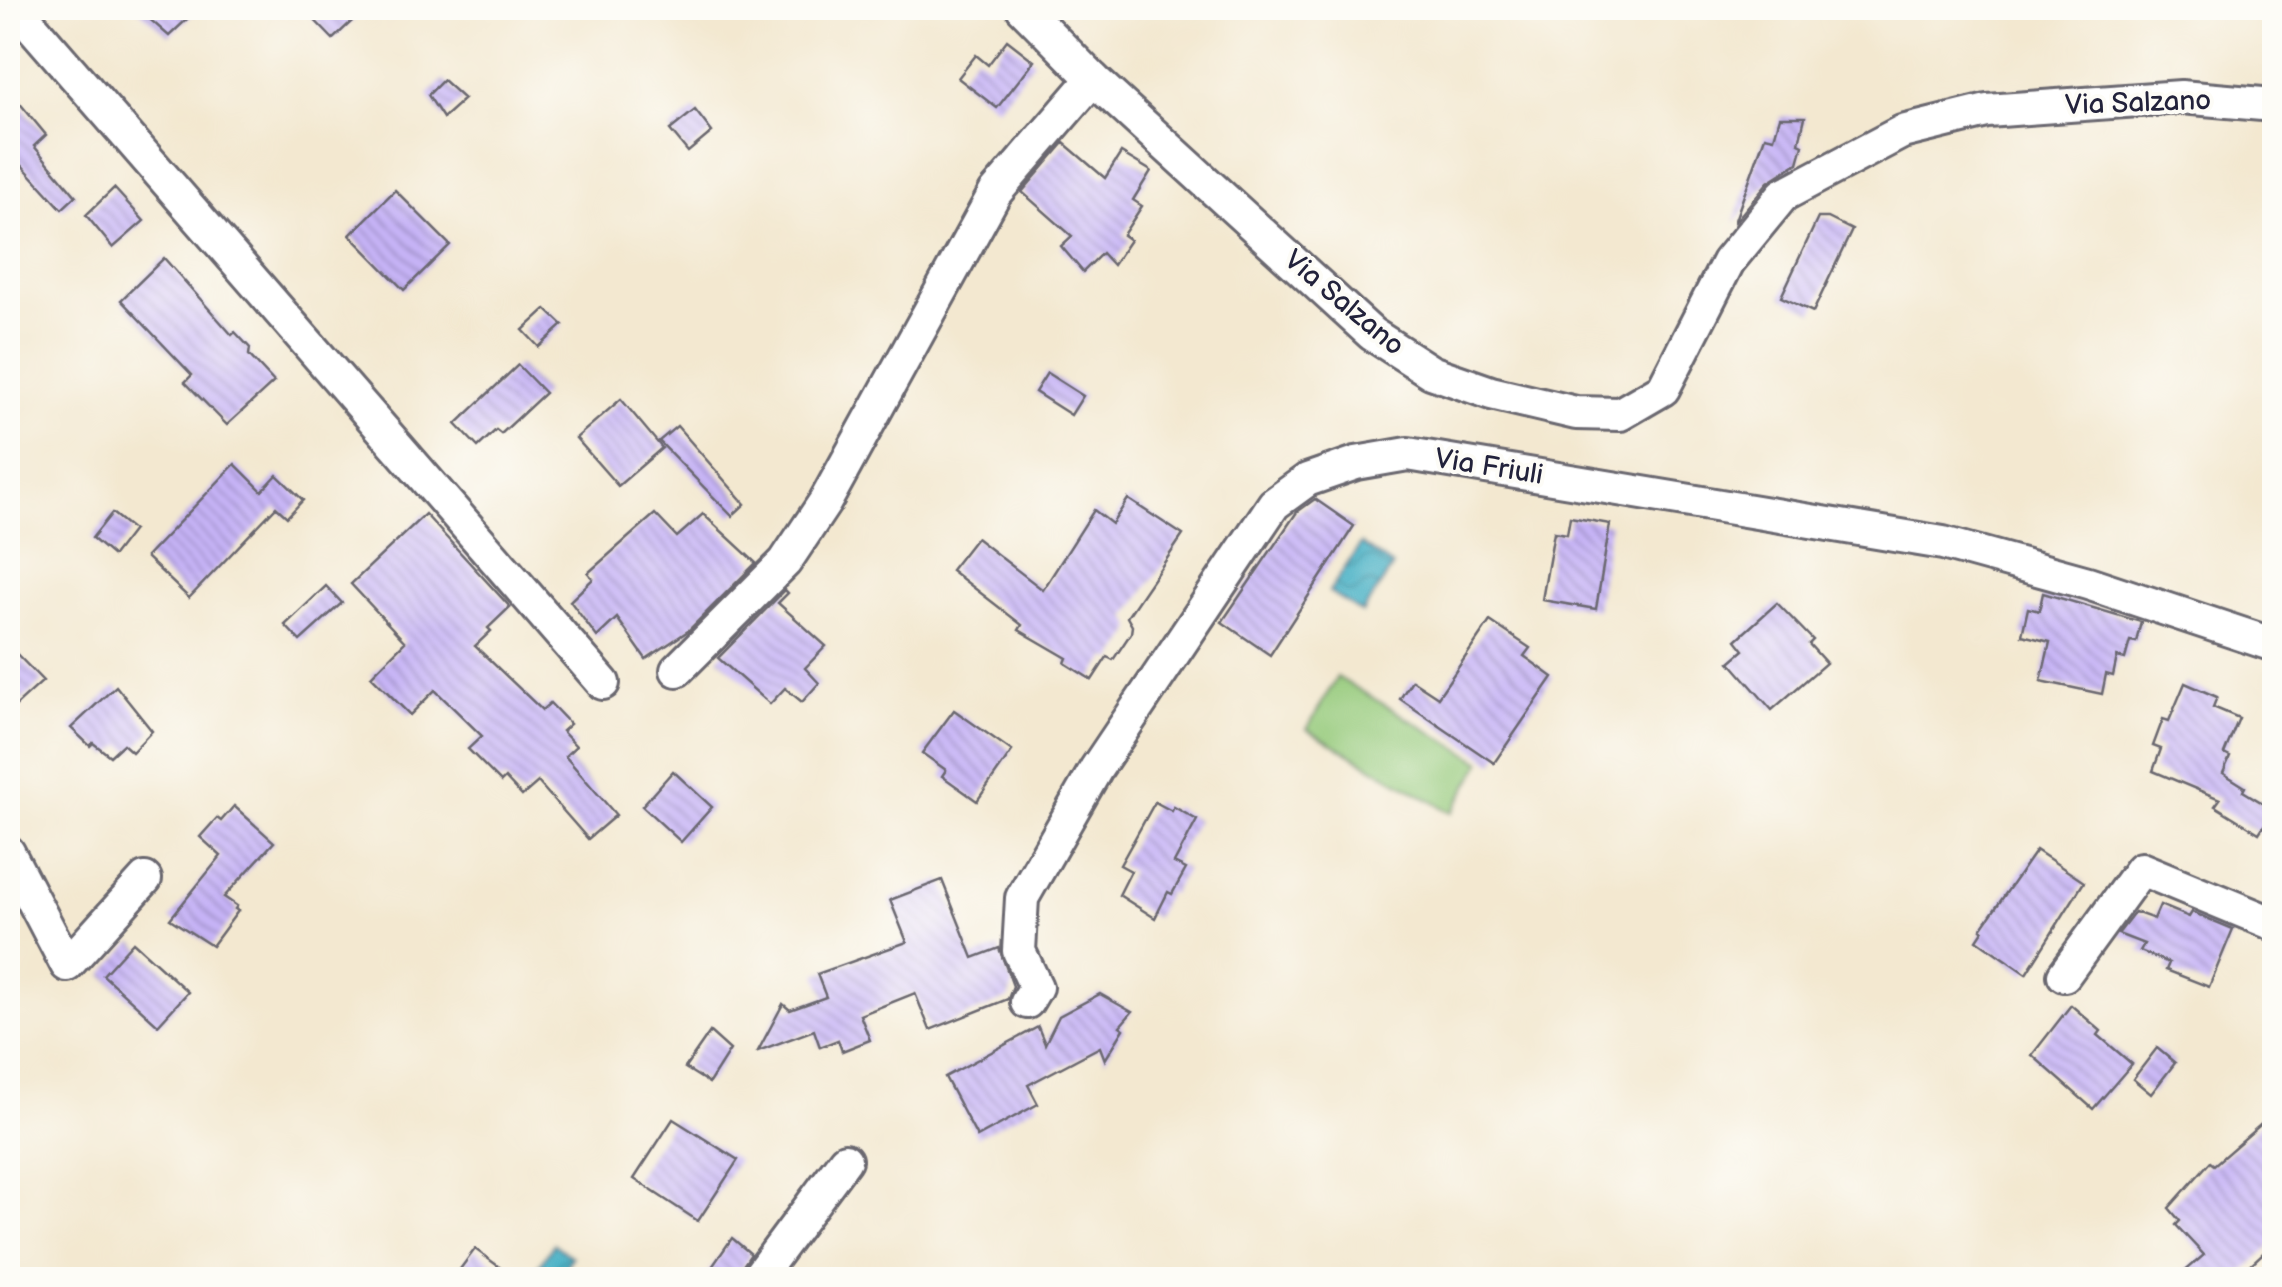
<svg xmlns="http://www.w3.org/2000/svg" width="2282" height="1287" font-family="'Balsamiq Sans',sans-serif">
<defs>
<pattern id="water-waves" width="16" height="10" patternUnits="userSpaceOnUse" patternTransform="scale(2.5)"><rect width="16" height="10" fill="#46b0c5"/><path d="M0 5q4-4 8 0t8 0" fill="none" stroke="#3a8fa1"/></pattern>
<pattern id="building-back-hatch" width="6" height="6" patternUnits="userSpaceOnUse" patternTransform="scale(2.5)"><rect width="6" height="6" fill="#c6b3f6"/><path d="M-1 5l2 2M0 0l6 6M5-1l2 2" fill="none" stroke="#a091c8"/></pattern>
</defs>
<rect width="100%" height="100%" fill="#fdfcf7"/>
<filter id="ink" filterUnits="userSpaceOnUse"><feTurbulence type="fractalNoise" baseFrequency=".01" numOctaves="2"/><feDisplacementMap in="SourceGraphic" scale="20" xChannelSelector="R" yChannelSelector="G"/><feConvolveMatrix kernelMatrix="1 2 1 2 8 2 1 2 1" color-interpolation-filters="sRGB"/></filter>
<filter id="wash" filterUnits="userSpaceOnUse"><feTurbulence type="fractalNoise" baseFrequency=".0048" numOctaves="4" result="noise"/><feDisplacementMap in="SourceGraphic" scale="40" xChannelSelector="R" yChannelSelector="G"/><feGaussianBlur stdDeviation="2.25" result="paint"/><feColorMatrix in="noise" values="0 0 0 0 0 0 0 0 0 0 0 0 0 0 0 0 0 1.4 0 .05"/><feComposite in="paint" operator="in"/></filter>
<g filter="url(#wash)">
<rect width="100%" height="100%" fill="#f3e8d0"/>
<path fill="#96ca7b" stroke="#5c765b" stroke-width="2.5" d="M 1337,677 L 1482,762 L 1452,813 L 1307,729 Z"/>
<g fill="url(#water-waves)" stroke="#346980" stroke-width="2.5">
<path d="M 1361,544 L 1393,566 L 1362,613 L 1329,592 Z"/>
<path d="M 554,1244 L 572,1257 L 557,1279 L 529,1279 Z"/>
</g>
<g id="blocks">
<g fill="url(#building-back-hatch)">
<path d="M 137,8 L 199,8 L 169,36 Z"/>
<path d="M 303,8 L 366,8 L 333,39 Z"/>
<path d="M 1007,40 L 1034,61 L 997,108 L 958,78 L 976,55 L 988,65 Z"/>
<path d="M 443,80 L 464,99 L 443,118 L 428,95 Z"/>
<path d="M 8,89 L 46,135 L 34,146 L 76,196 L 62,209 L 8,150 Z"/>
<path d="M 695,110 L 712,132 L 688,152 L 670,130 Z"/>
<path d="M 1780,117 L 1805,117 L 1799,143 L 1803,145 L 1798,163 L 1768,182 L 1734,223 L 1765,136 L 1774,138 Z"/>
<path d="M 1064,143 L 1105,178 L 1121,153 L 1151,171 L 1133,200 L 1142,206 L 1123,235 L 1130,240 L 1113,265 L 1102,253 L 1083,272 L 1061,246 L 1072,236 L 1022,192 Z"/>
<path d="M 114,188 L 144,221 L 113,248 L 86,215 Z"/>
<path d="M 395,190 L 450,245 L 404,290 L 350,235 Z"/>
<path d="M 1818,218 L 1828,218 L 1852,230 L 1813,312 L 1781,297 Z"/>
<path d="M 164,258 L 232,335 L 235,332 L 250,348 L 249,355 L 274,382 L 227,425 L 185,382 L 192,375 L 121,300 Z"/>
<path d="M 546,309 L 563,325 L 539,347 L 523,330 Z"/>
<path d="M 518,365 L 545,393 L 501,434 L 496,430 L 478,447 L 456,424 Z"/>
<path d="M 1047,373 L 1083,396 L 1071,415 L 1035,392 Z"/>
<path d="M 621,399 L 662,448 L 618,486 L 576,438 Z"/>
<path d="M 677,426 L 745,504 L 732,516 L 659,441 Z"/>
<path d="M 235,464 L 262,491 L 277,475 L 303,500 L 287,517 L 276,507 L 189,598 L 146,557 Z"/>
<path d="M 1128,499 L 1183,535 L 1127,617 L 1132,626 L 1131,633 L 1113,660 L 1107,657 L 1092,680 L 1065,663 L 1067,658 L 1019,630 L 1022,625 L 951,570 L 976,538 L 1043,590 L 1094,510 L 1112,524 Z"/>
<path d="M 1315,499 L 1354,526 L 1270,655 L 1222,622 L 1297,512 Z"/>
<path d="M 112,513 L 133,530 L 113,556 L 92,538 Z"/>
<path d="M 425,514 L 510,607 L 488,628 L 491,631 L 475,646 L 542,710 L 550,703 L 570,724 L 562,731 L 576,746 L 565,756 L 616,815 L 588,839 L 538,782 L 522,796 L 505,778 L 501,782 L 468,749 L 482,736 L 435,690 L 410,715 L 371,676 L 405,642 L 351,584 Z"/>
<path d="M 655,514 L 677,537 L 703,514 L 756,563 L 688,631 L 646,659 L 617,618 L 597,637 L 570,601 L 593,579 L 588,573 Z"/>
<path d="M 1570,517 L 1610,524 L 1596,609 L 1542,600 L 1554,532 L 1567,534 Z"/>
<path d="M 326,586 L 342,603 L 300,641 L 285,625 Z"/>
<path d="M 785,590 L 788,593 L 778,603 L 826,646 L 805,668 L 819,683 L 802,702 L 785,688 L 770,704 L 718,658 Z"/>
<path d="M 2043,593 L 2141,622 L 2136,642 L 2130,641 L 2125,659 L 2117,657 L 2113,676 L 2106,674 L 2102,694 L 2041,681 L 2050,642 L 2022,635 L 2028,608 L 2039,611 Z"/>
<path d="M 1777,603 L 1813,640 L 1809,644 L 1826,663 L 1772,710 L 1730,662 L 1744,650 L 1736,640 Z"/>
<path d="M 1490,621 L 1530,648 L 1524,656 L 1553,677 L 1494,763 L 1400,699 L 1412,680 L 1438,697 Z"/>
<path d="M 8,645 L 43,681 L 8,713 Z"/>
<path d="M 2185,683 L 2217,697 L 2213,707 L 2239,718 L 2224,754 L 2230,757 L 2223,773 L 2245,787 L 2243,791 L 2274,810 L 2259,833 L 2215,806 L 2220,799 L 2153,771 L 2161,749 L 2153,746 L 2163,719 L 2169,721 Z"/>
<path d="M 116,686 L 152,731 L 132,752 L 123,744 L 110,756 L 93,743 L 90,746 L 71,728 Z"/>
<path d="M 954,710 L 1012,751 L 977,801 L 942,776 L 946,770 L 922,753 Z"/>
<path d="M 673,771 L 712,807 L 681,842 L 642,806 Z"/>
<path d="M 1155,802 L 1172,811 L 1174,807 L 1197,820 L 1174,863 L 1186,869 L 1172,894 L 1168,892 L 1155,918 L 1119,895 L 1131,871 L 1120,865 Z"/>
<path d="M 234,806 L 274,842 L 224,897 L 237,906 L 235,909 L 238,911 L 212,946 L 170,919 L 221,856 L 200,837 L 217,818 L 221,821 Z"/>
<path d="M 2036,850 L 2084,882 L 2026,974 L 1977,940 L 1983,931 L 1981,929 Z"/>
<path d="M 942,880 L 973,958 L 999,948 L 1013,986 L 1008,999 L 930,1030 L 915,993 L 860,1015 L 870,1040 L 842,1051 L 838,1040 L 820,1047 L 814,1030 L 758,1051 L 783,1004 L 790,1010 L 826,997 L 817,974 L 907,942 L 890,900 Z"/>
<path d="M 2160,905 L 2189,917 L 2192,912 L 2233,929 L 2209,987 L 2166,970 L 2169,963 L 2140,951 L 2144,944 L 2118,934 L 2135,912 L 2154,919 Z"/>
<path d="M 133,942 L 188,992 L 158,1025 L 103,975 Z"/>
<path d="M 1100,994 L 1132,1012 L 1120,1026 L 1124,1029 L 1105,1060 L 1100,1047 L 1028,1085 L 1038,1104 L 977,1137 L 945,1077 L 1038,1027 L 1045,1044 L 1059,1016 Z"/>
<path d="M 2071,1005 L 2101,1031 L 2098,1035 L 2132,1064 L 2093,1109 L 2032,1055 Z"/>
<path d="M 710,1032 L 730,1050 L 709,1083 L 685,1068 Z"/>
<path d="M 2157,1048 L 2175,1063 L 2151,1094 L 2133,1079 Z"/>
<path d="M 2274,1113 L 2274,1243 L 2234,1280 L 2175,1280 L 2204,1255 L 2176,1225 L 2180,1221 L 2169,1208 L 2210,1162 L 2214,1165 Z"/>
<path d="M 673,1119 L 738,1160 L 698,1221 L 634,1179 Z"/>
<path d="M 732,1238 L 751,1254 L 738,1273 L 733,1280 L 703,1280 Z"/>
<path d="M 475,1249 L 517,1280 L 452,1280 Z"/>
</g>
</g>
</g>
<g filter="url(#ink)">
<use href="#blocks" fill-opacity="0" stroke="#6b676f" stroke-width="2.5"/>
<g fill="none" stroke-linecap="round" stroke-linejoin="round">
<defs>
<g id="minor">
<path d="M 16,8 L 603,683"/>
<path d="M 1023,8 L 1093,79 L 1372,334 L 1431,372 L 1491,393 L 1576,413 L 1620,414 L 1663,389 L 1728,262 L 1783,195 L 1902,132 L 1987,111 L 2181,97 L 2274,105"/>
<path d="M 677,670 L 785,562 L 825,502 L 995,193 L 1093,79"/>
<path d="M 8,852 L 67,965 L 145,879"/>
<path d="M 2064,975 L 2141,869 L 2274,924"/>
<path d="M 1027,1002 L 1036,987 L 1019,951 L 1022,898 L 1096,769 L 1274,504 L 1307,480 L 1356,463 L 1408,454 L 1943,543 L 2088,583 L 2274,645"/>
<path d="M 756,1280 L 845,1160"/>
</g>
</defs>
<use href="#minor" stroke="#6b676f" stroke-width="38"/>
<use href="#minor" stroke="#fff" stroke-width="32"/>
</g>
</g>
<g text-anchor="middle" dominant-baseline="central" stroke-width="8" stroke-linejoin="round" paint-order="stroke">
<g font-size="28" fill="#22223b" stroke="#fdfcf7">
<text transform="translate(2138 103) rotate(-2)">Via Salzano</text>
<text transform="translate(1344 303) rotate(40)">Via Salzano</text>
<text transform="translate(1489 467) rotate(9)">Via Friuli</text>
</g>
</g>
<rect width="2282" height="1287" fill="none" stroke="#fdfcf7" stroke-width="40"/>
</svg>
